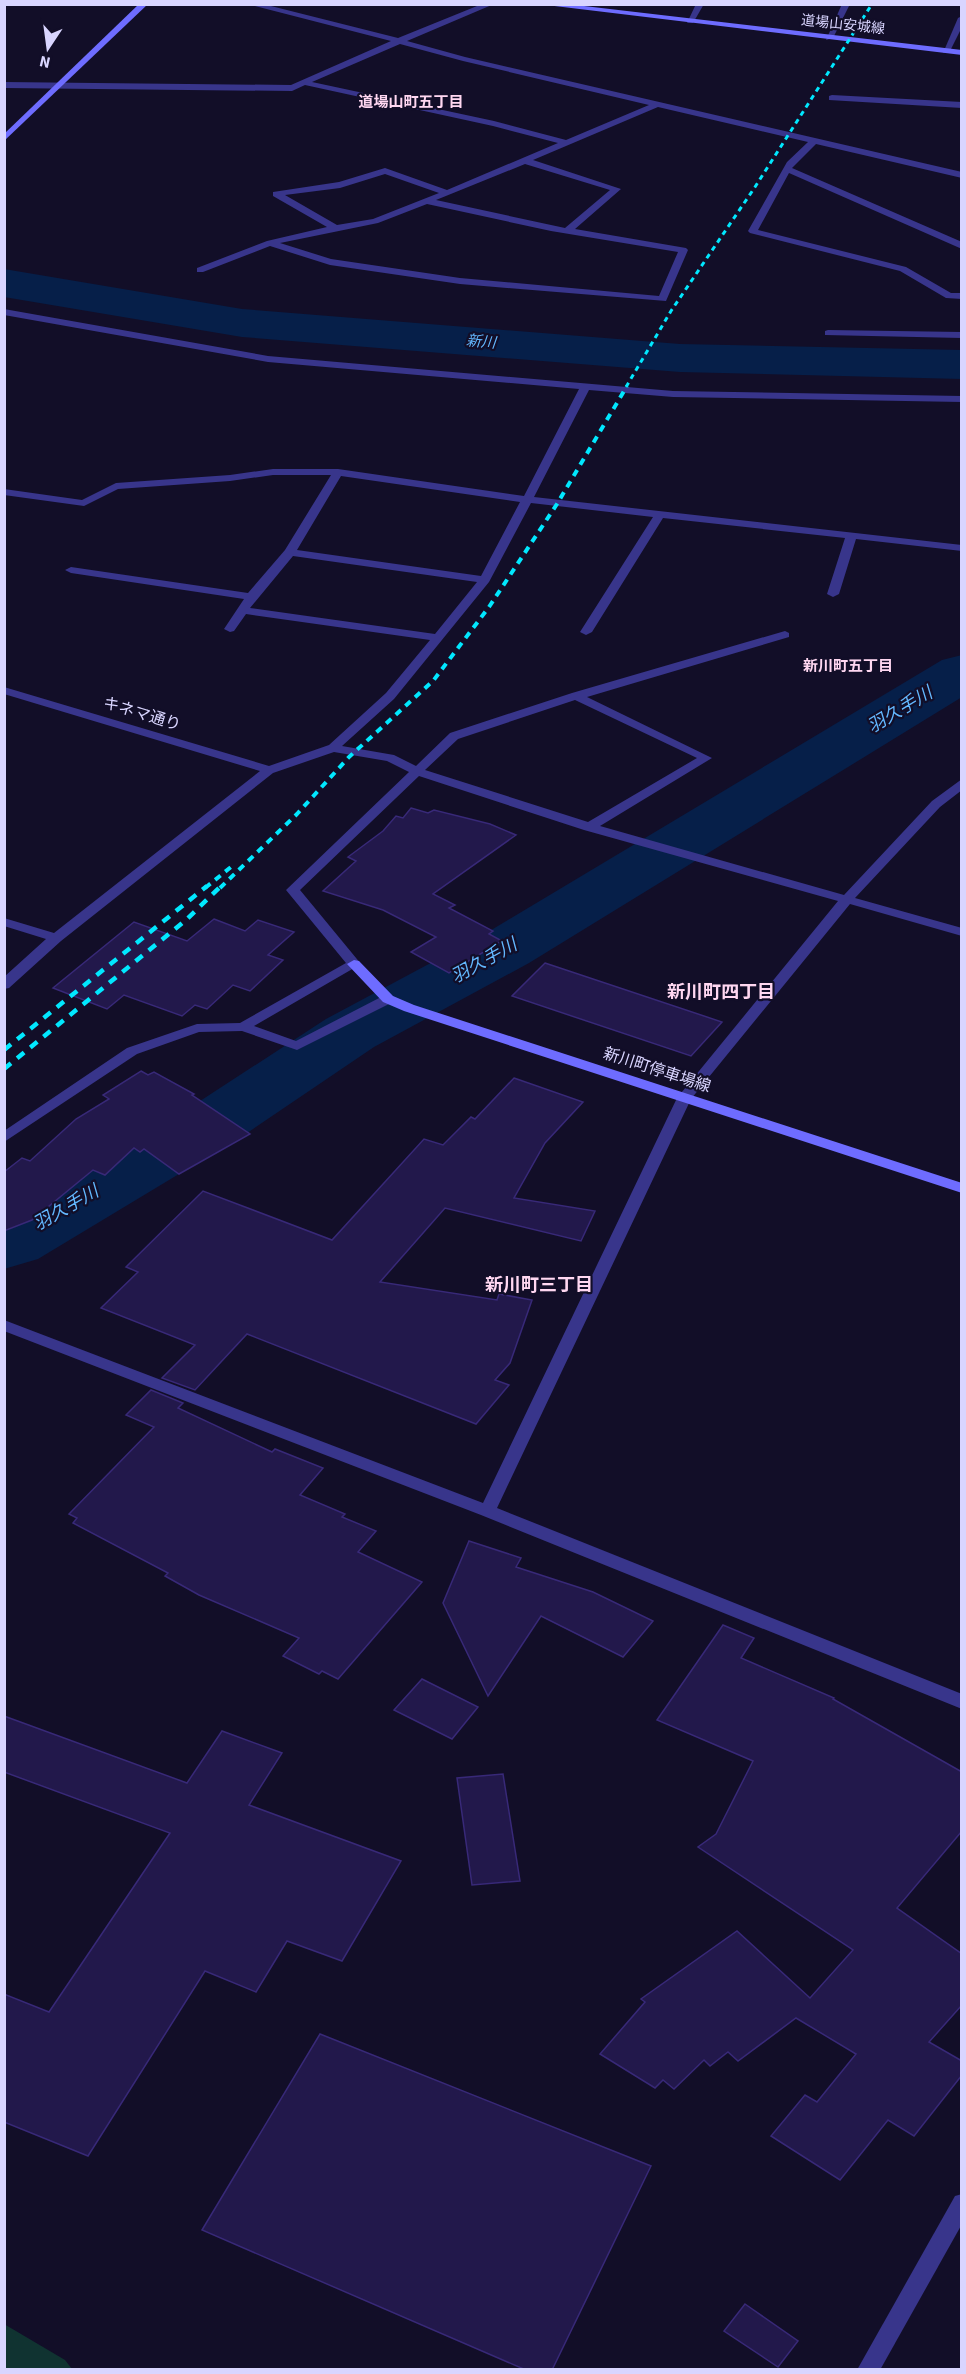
<svg xmlns="http://www.w3.org/2000/svg" width="966" height="2374" font-family="'Source Sans 3','Noto Sans JP',sans-serif">
<rect width="100%" height="100%" fill="#120e28"/>
<path fill="#103331" d="M 4,2324 L 65,2360 L 72,2369 L 5,2369 Z"/>
<g fill="none" stroke-linecap="round" stroke-linejoin="round">
<g fill="#061f49" fill-rule="evenodd">
<path d="M 4,269 L 242,309 L 680,344 L 962,350 L 962,379 L 680,372 L 242,337 L 4,297 Z"/>
<path d="M 962,655 L 962,697 L 529,963 L 374,1047 L 247,1133 L 38,1259 L 4,1269 L 4,1215 L 197,1103 L 326,1019 L 483,935 L 942,660 Z"/>
</g>
</g>
<g fill="#22184b" stroke="#382978" stroke-width="1.5">
<path d="M 411,808 L 428,813 L 434,810 L 490,824 L 516,835 L 433,894 L 455,905 L 449,908 L 493,931 L 489,934 L 502,941 L 449,973 L 411,952 L 436,937 L 383,910 L 323,891 L 356,861 L 348,857 L 383,831 L 396,816 L 403,818 Z"/>
<path d="M 214,919 L 245,931 L 258,920 L 294,932 L 268,955 L 283,960 L 250,991 L 233,985 L 207,1009 L 195,1005 L 182,1016 L 124,995 L 107,1009 L 53,988 L 134,922 L 187,941 Z"/>
<path d="M 545,963 L 722,1022 L 691,1056 L 512,996 Z"/>
<path d="M 141,1071 L 148,1075 L 154,1072 L 194,1094 L 192,1095 L 250,1134 L 179,1174 L 144,1149 L 140,1152 L 134,1148 L 105,1175 L 93,1170 L 32,1220 L 4,1231 L 4,1172 L 22,1158 L 30,1161 L 76,1119 L 109,1099 L 103,1095 Z"/>
<path d="M 514,1078 L 583,1102 L 545,1143 L 514,1198 L 595,1211 L 581,1241 L 445,1208 L 380,1282 L 497,1300 L 499,1294 L 532,1300 L 510,1363 L 495,1380 L 509,1385 L 476,1424 L 247,1334 L 195,1390 L 162,1378 L 195,1345 L 101,1308 L 138,1272 L 126,1267 L 203,1191 L 332,1240 L 424,1139 L 443,1145 L 471,1117 L 475,1119 Z"/>
<path d="M 151,1390 L 183,1403 L 178,1408 L 272,1452 L 275,1449 L 323,1468 L 300,1495 L 345,1514 L 342,1517 L 376,1531 L 358,1552 L 422,1582 L 338,1679 L 322,1671 L 319,1674 L 283,1656 L 299,1638 L 199,1595 L 165,1576 L 168,1573 L 73,1523 L 77,1518 L 69,1514 L 154,1427 L 126,1415 Z"/>
<path d="M 469,1541 L 521,1558 L 516,1567 L 593,1592 L 653,1621 L 623,1657 L 541,1616 L 488,1696 L 443,1603 Z"/>
<path d="M 723,1625 L 754,1638 L 741,1658 L 834,1698 L 833,1699 L 962,1772 L 962,1831 L 897,1908 L 962,1954 L 962,2005 L 929,2042 L 962,2061 L 962,2075 L 914,2136 L 888,2120 L 840,2180 L 771,2136 L 805,2095 L 817,2102 L 856,2054 L 796,2018 L 738,2061 L 728,2052 L 710,2066 L 704,2060 L 674,2089 L 663,2080 L 655,2088 L 600,2054 L 645,2002 L 641,1999 L 737,1931 L 810,1998 L 853,1950 L 698,1847 L 716,1834 L 753,1761 L 657,1720 Z"/>
<path d="M 422,1679 L 478,1707 L 452,1739 L 394,1710 Z"/>
<path d="M 4,1716 L 187,1783 L 222,1731 L 282,1753 L 249,1805 L 401,1861 L 342,1961 L 287,1941 L 256,1992 L 205,1971 L 88,2156 L 4,2122 L 4,1994 L 49,2012 L 170,1833 L 4,1772 Z"/>
<path d="M 503,1774 L 520,1881 L 472,1885 L 457,1778 Z"/>
<path d="M 320,2034 L 651,2166 L 552,2370 L 526,2370 L 202,2230 Z"/>
<path d="M 745,2304 L 798,2341 L 778,2367 L 724,2331 Z"/>
</g>
<g fill="none" stroke-linecap="round" stroke-linejoin="round">
<g fill="#38358b" fill-rule="evenodd">
<path d="M 247,4 L 263,4 L 398,38 L 482,4 L 494,4 L 407,41 L 465,57 L 962,172 L 962,178 L 816,144 L 792,168 L 962,242 L 962,249 L 789,173 L 758,230 L 906,267 L 951,293 L 962,293 L 962,299 L 946,298 L 900,271 L 750,233 L 748,231 L 787,162 L 808,142 L 658,107 L 533,160 L 621,189 L 575,229 L 686,248 L 688,250 L 666,301 L 460,284 L 330,265 L 270,246 L 203,272 L 197,272 L 197,268 L 267,241 L 327,227 L 273,196 L 273,192 L 339,182 L 385,168 L 447,190 L 558,143 L 493,126 L 305,85 L 292,91 L 4,88 L 4,82 L 291,85 L 391,41 ZM 400,44 L 463,61 L 649,105 L 566,140 L 494,121 L 312,82 ZM 525,164 L 610,190 L 565,228 L 436,200 ZM 385,174 L 439,193 L 373,219 L 337,225 L 285,195 L 340,188 ZM 427,204 L 551,231 L 678,252 L 659,296 L 460,278 L 331,259 L 280,243 L 378,223 Z"/>
<path d="M 696,4 L 704,4 L 693,23 L 687,23 Z"/>
<path d="M 842,4 L 850,4 L 833,38 L 826,40 Z"/>
<path d="M 962,16 L 962,27 L 950,51 L 943,53 L 958,18 Z"/>
<path d="M 832,95 L 962,102 L 962,108 L 829,100 L 829,96 Z"/>
<path d="M 4,309 L 268,356 L 673,391 L 962,396 L 962,402 L 673,397 L 589,390 L 534,497 L 962,545 L 962,551 L 856,539 L 839,594 L 833,597 L 827,594 L 845,538 L 663,518 L 592,632 L 586,635 L 580,632 L 653,517 L 531,503 L 489,582 L 394,699 L 342,746 L 394,755 L 416,766 L 450,733 L 572,693 L 785,631 L 789,633 L 789,637 L 587,697 L 712,758 L 600,826 L 844,895 L 932,801 L 962,779 L 962,790 L 940,807 L 855,898 L 962,928 L 962,936 L 850,904 L 691,1099 L 497,1508 L 962,1694 L 962,1709 L 481,1515 L 4,1331 L 4,1320 L 483,1503 L 677,1098 L 838,901 L 584,830 L 419,776 L 300,890 L 361,964 L 254,1026 L 296,1041 L 383,996 L 393,996 L 395,999 L 393,1002 L 297,1050 L 242,1031 L 199,1032 L 137,1054 L 4,1142 L 4,1131 L 127,1048 L 197,1024 L 240,1023 L 346,963 L 286,890 L 409,772 L 387,761 L 334,752 L 273,773 L 61,941 L 9,988 L 4,989 L 4,977 L 46,939 L 4,926 L 4,918 L 54,933 L 260,771 L 4,694 L 4,687 L 269,766 L 329,745 L 386,693 L 430,640 L 246,614 L 234,631 L 230,632 L 224,629 L 244,599 L 71,573 L 65,570 L 71,567 L 248,593 L 285,550 L 331,475 L 273,475 L 230,481 L 118,489 L 84,506 L 4,495 L 4,489 L 82,500 L 116,483 L 230,475 L 273,469 L 338,469 L 524,496 L 579,389 L 268,362 L 4,315 ZM 341,476 L 520,502 L 481,576 L 297,550 ZM 293,556 L 477,582 L 435,634 L 250,608 ZM 575,700 L 697,758 L 588,822 L 425,770 L 458,739 Z"/>
<path d="M 828,330 L 962,332 L 962,338 L 825,335 L 825,331 Z"/>
</g>
<path fill="#38358b" fill-rule="evenodd" d="M 962,2194 L 962,2224 L 880,2370 L 857,2370 L 955,2196 Z"/>
<g fill="#6e6cff" fill-rule="evenodd">
<path d="M 139,4 L 148,4 L 4,141 L 4,134 Z"/>
<path d="M 538,4 L 567,4 L 962,50 L 962,55 Z"/>
<path d="M 354,960 L 359,961 L 393,996 L 414,1005 L 962,1183 L 962,1193 L 404,1011 L 383,1002 L 347,964 Z"/>
</g>
<path stroke="#01e8ff" stroke-width="3" stroke-dasharray="5 4.5" stroke-linecap="butt" d="M 626,387 L 671,311 L 755,187 L 872,4"/>
<g stroke="#01e8ff" stroke-width="4" stroke-dasharray="7 6" stroke-linecap="butt">
<path d="M 205,888 L 231,867"/>
<path d="M 220,888 L 297,814 L 349,757 L 433,681 L 489,607 L 557,504 L 627,386"/>
</g>
<g stroke="#01e8ff" stroke-width="4.5" stroke-dasharray="9 8" stroke-linecap="butt">
<path d="M 4,1050 L 207,886"/>
<path d="M 4,1069 L 186,920 L 221,886"/>
</g>
</g>
<g text-anchor="middle" dominant-baseline="central" stroke-width="4.5" stroke-linejoin="round" paint-order="stroke">
<g font-size="14" fill="#d9d5ff" stroke="#120e28">
<text transform="translate(843 25) rotate(6)">道場山安城線</text>
</g>
<g font-size="15" font-weight="bold" fill="#ffd7f1" stroke="#120e28">
<text x="411" y="102">道場山町五丁目</text>
<text x="848" y="666">新川町五丁目</text>
</g>
<g font-size="15" font-style="italic" fill="#63b8ff" stroke="#120e28">
<text transform="translate(481 342) rotate(5)">新川</text>
</g>
<g font-size="16" fill="#d9d5ff" stroke="#120e28">
<text transform="translate(142 714) rotate(17)">キネマ通り</text>
<text transform="translate(657 1070) rotate(18)">新川町停車場線</text>
</g>
<g font-size="18" font-style="italic" fill="#63b8ff" stroke="#120e28">
<text transform="translate(900 710) rotate(-31)">羽久手川</text>
<text transform="translate(484 961) rotate(-29)">羽久手川</text>
<text transform="translate(66 1208) rotate(-30)">羽久手川</text>
</g>
<g font-size="18" font-weight="bold" fill="#ffd7f1" stroke="#120e28">
<text x="721" y="992">新川町四丁目</text>
<text x="539" y="1285">新川町三丁目</text>
</g>
</g>
<rect width="966" height="2374" fill="none" stroke="#d9d5ff" stroke-width="12"/>
<g transform="translate(48 48) rotate(193)" stroke="#120e28" stroke-width="4.5" paint-order="stroke">
<path d="M0-4.5L10 22L0 15L-10 22Z" fill="#d9d5ff"/>
<text y="-9" font-size="16" font-weight="bold" text-anchor="middle" fill="#d9d5ff">N</text>
</g>
</svg>
